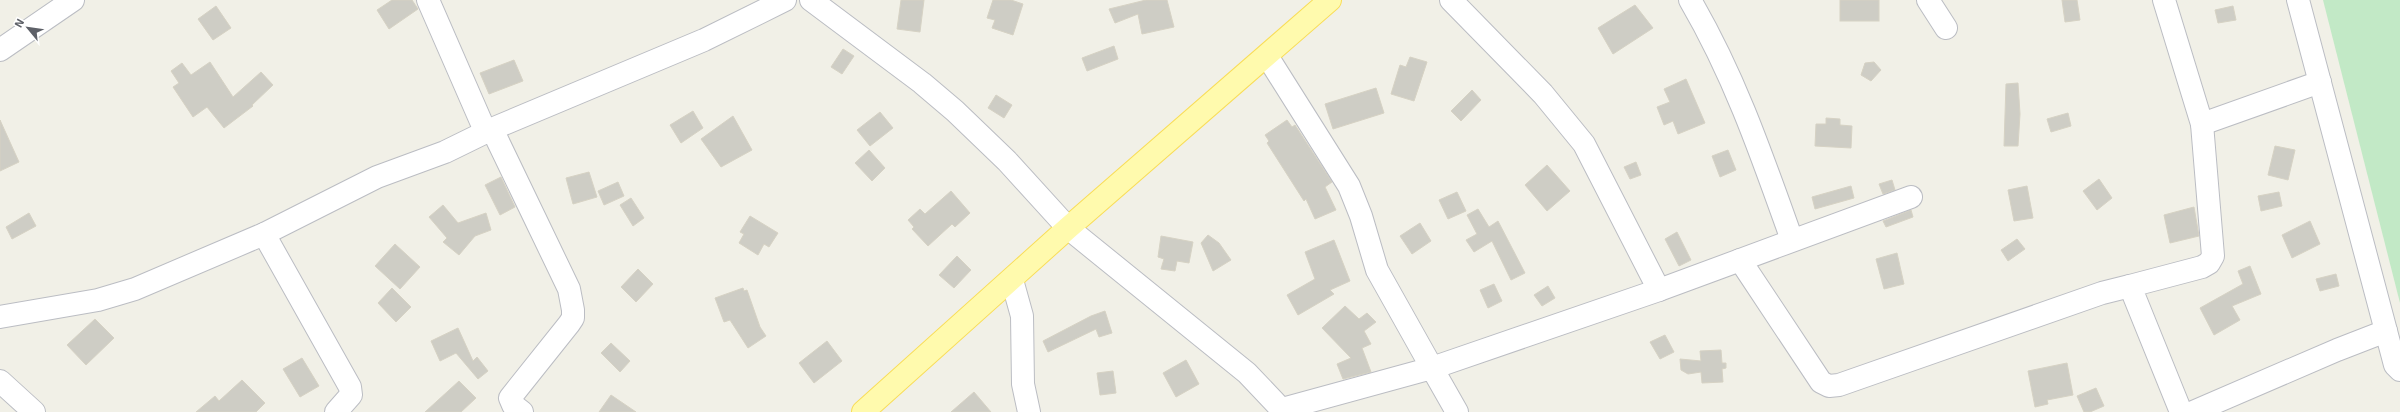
<svg xmlns="http://www.w3.org/2000/svg" width="2400" height="412" font-family="'Exo 2',sans-serif">
<rect width="100%" height="100%" fill="#f1f0e7"/>
<path fill="#c2e9c6" d="M 2323,0 L 2400,0 L 2400,303 Z"/>
<g fill="#cecdc5" stroke="#d6d2c4">
<path d="M 392,0 L 412,0 L 418,9 L 389,29 L 377,10 Z"/>
<path d="M 901,0 L 924,0 L 920,32 L 897,29 Z"/>
<path d="M 993,0 L 1011,0 L 1023,4 L 1013,35 L 992,28 L 995,20 L 987,18 Z"/>
<path d="M 1146,0 L 1167,0 L 1174,27 L 1142,34 L 1138,14 L 1115,23 L 1109,9 Z"/>
<rect x="1840" y="0" width="39" height="21"/>
<path d="M 2062,0 L 2077,0 L 2080,20 L 2065,22 Z"/>
<path d="M 1635,5 L 1653,28 L 1613,54 L 1598,28 Z"/>
<path d="M 216,6 L 231,28 L 213,40 L 198,19 Z"/>
<path d="M 2233,6 L 2236,20 L 2218,23 L 2215,10 Z"/>
<path d="M 1114,46 L 1118,59 L 1087,71 L 1082,58 Z"/>
<path d="M 843,49 L 854,56 L 842,74 L 831,67 Z"/>
<path d="M 1410,57 L 1427,62 L 1414,101 L 1391,94 L 1400,65 L 1406,67 Z"/>
<path d="M 514,60 L 523,81 L 489,94 L 480,73 Z"/>
<path d="M 210,62 L 233,97 L 261,72 L 273,85 L 252,105 L 253,106 L 224,128 L 207,107 L 193,117 L 173,87 L 179,83 L 171,71 L 182,63 L 191,75 Z"/>
<path d="M 1874,62 L 1881,70 L 1871,81 L 1861,75 L 1865,63 Z"/>
<path d="M 1686,79 L 1705,123 L 1678,134 L 1673,121 L 1664,125 L 1657,107 L 1670,102 L 1664,89 Z"/>
<path d="M 2018,83 L 2020,114 L 2018,146 L 2004,146 L 2006,84 Z"/>
<path d="M 1376,88 L 1384,113 L 1333,129 L 1325,104 Z"/>
<path d="M 1472,90 L 1481,100 L 1461,121 L 1451,111 Z"/>
<path d="M 996,95 L 1012,105 L 1004,118 L 988,108 Z"/>
<path d="M 693,111 L 703,128 L 681,143 L 670,125 Z"/>
<path d="M 880,112 L 893,128 L 870,146 L 857,130 Z"/>
<path d="M 2068,113 L 2071,126 L 2051,132 L 2047,119 Z"/>
<path d="M 733,116 L 752,150 L 721,167 L 701,139 Z"/>
<path d="M 1826,118 L 1840,119 L 1840,125 L 1852,126 L 1851,148 L 1815,146 L 1816,124 L 1826,124 Z"/>
<path d="M 0,120 L 19,162 L 0,171 Z"/>
<path d="M 1287,120 L 1292,127 L 1295,125 L 1332,182 L 1325,187 L 1336,210 L 1315,219 L 1306,199 L 1304,201 L 1267,143 L 1269,141 L 1265,135 Z"/>
<path d="M 2275,146 L 2295,150 L 2288,180 L 2268,175 Z"/>
<path d="M 869,150 L 885,168 L 872,181 L 855,163 Z"/>
<path d="M 1728,150 L 1736,170 L 1720,177 L 1712,156 Z"/>
<path d="M 1636,162 L 1641,175 L 1630,179 L 1624,167 Z"/>
<path d="M 1547,165 L 1570,191 L 1547,211 L 1525,185 Z"/>
<path d="M 589,172 L 597,197 L 573,204 L 566,178 Z"/>
<path d="M 501,177 L 515,207 L 500,215 L 485,185 Z"/>
<path d="M 2099,179 L 2112,198 L 2097,210 L 2083,191 Z"/>
<path d="M 1892,180 L 1895,190 L 1883,194 L 1879,184 Z"/>
<path d="M 618,182 L 624,196 L 604,205 L 598,191 Z"/>
<path d="M 1851,186 L 1854,198 L 1815,209 L 1812,197 Z"/>
<path d="M 2027,186 L 2033,218 L 2014,221 L 2008,190 Z"/>
<path d="M 951,191 L 970,213 L 955,227 L 952,224 L 928,246 L 912,229 L 914,227 L 908,220 L 920,209 L 925,214 Z"/>
<path d="M 1457,192 L 1466,211 L 1448,219 L 1439,200 Z"/>
<path d="M 2279,192 L 2282,206 L 2261,211 L 2258,196 Z"/>
<path d="M 631,198 L 644,218 L 633,226 L 620,205 Z"/>
<path d="M 443,205 L 458,223 L 486,213 L 491,230 L 475,236 L 459,255 L 443,242 L 447,238 L 429,217 Z"/>
<path d="M 2194,207 L 2199,236 L 2170,243 L 2164,215 Z"/>
<path d="M 1478,209 L 1489,227 L 1498,221 L 1525,273 L 1511,280 L 1492,241 L 1474,252 L 1466,240 L 1477,234 L 1467,215 Z"/>
<path d="M 1911,210 L 1913,217 L 1886,227 L 1883,221 Z"/>
<path d="M 29,213 L 36,226 L 12,239 L 6,227 Z"/>
<path d="M 750,216 L 778,233 L 769,247 L 764,244 L 758,255 L 739,243 L 744,234 L 740,232 Z"/>
<path d="M 2310,221 L 2320,244 L 2292,258 L 2282,235 Z"/>
<path d="M 1420,223 L 1431,241 L 1412,254 L 1400,236 Z"/>
<path d="M 1677,232 L 1691,260 L 1679,266 L 1665,239 Z"/>
<path d="M 1208,235 L 1219,243 L 1231,260 L 1213,271 L 1201,243 Z"/>
<path d="M 1161,236 L 1193,242 L 1189,263 L 1177,261 L 1175,271 L 1161,269 L 1164,259 L 1158,257 Z"/>
<path d="M 2017,239 L 2025,249 L 2008,261 L 2001,250 Z"/>
<path d="M 1334,240 L 1350,281 L 1330,290 L 1334,294 L 1298,315 L 1287,295 L 1315,279 L 1305,252 Z"/>
<path d="M 395,244 L 420,267 L 400,289 L 375,266 Z"/>
<path d="M 1897,253 L 1904,284 L 1884,289 L 1876,259 Z"/>
<path d="M 957,256 L 971,270 L 954,288 L 939,275 Z"/>
<path d="M 2250,266 L 2261,294 L 2232,306 L 2240,320 L 2214,335 L 2200,308 L 2243,284 L 2238,271 Z"/>
<path d="M 638,269 L 653,284 L 636,302 L 621,287 Z"/>
<path d="M 2336,274 L 2339,286 L 2320,291 L 2316,279 Z"/>
<path d="M 1494,284 L 1502,301 L 1488,308 L 1480,290 Z"/>
<path d="M 1548,286 L 1555,298 L 1542,306 L 1534,295 Z"/>
<path d="M 392,288 L 411,307 L 396,322 L 378,303 Z"/>
<path d="M 743,288 L 744,291 L 747,290 L 760,327 L 766,336 L 748,348 L 730,320 L 724,322 L 715,298 Z"/>
<path d="M 1345,306 L 1359,319 L 1367,313 L 1376,322 L 1364,331 L 1371,344 L 1362,348 L 1371,372 L 1343,379 L 1337,364 L 1351,358 L 1322,328 Z"/>
<path d="M 1105,311 L 1112,333 L 1099,337 L 1096,329 L 1048,352 L 1043,341 L 1091,316 Z"/>
<path d="M 95,319 L 114,338 L 86,365 L 67,345 Z"/>
<path d="M 458,328 L 473,361 L 477,357 L 488,371 L 478,379 L 456,353 L 440,361 L 431,341 Z"/>
<path d="M 1665,335 L 1674,352 L 1660,359 L 1650,342 Z"/>
<path d="M 827,341 L 842,361 L 814,383 L 799,363 Z"/>
<path d="M 611,343 L 630,361 L 620,372 L 601,353 Z"/>
<path d="M 1721,350 L 1722,363 L 1726,363 L 1726,368 L 1722,369 L 1723,382 L 1702,383 L 1701,372 L 1688,374 L 1681,370 L 1680,359 L 1701,361 L 1700,351 Z"/>
<path d="M 302,358 L 319,386 L 300,397 L 283,369 Z"/>
<path d="M 1186,360 L 1199,384 L 1176,397 L 1163,373 Z"/>
<path d="M 2067,363 L 2073,395 L 2047,400 L 2048,404 L 2035,407 L 2028,371 Z"/>
<path d="M 1113,371 L 1116,393 L 1100,395 L 1097,373 Z"/>
<path d="M 242,380 L 265,403 L 256,412 L 196,412 L 215,396 L 219,401 Z"/>
<path d="M 459,381 L 476,398 L 461,412 L 425,412 Z"/>
<path d="M 2096,388 L 2104,406 L 2090,412 L 2084,412 L 2077,396 Z"/>
<path d="M 974,392 L 991,412 L 951,412 Z"/>
<path d="M 611,395 L 636,412 L 599,412 Z"/>
</g>
<g fill="none" stroke-linecap="round" stroke-linejoin="round">
<defs>
<g id="minor">
<path d="M 428,0 L 486,133"/>
<path d="M 811,0 L 922,83 L 955,111 L 1007,161 L 1068,228 L 1247,373 L 1284,412"/>
<path d="M 1451,0 L 1543,94 L 1584,144 L 1659,290"/>
<path d="M 1690,0 C 1735,77 1762,156 1792,240"/>
<path d="M 1928,0 L 1946,28"/>
<path d="M 2164,0 L 2202,124 L 2213,256 L 2209,263 L 2202,267 L 2130,286 L 2181,412"/>
<path d="M 2298,0 L 2386,331"/>
<path d="M 0,50 L 73,0"/>
<path d="M 1267,56 L 1349,186 L 1361,216 L 1377,270 L 1432,368 L 1659,290 L 1911,197"/>
<path d="M 2202,124 L 2320,82"/>
<path d="M 492,129 L 569,289 L 573,310 L 573,318 L 569,324 L 510,398 L 513,405 L 522,412"/>
<path d="M 264,234 L 350,387 L 351,395 L 336,412"/>
<path d="M 1740,260 L 1821,382 L 1829,386 L 1839,385 L 2102,293 L 2130,286"/>
<path d="M 1012,280 L 1022,316 L 1023,384 L 1029,412"/>
<path d="M 0,317 L 98,300 L 135,289 L 264,234 L 377,177 L 445,152 L 492,129 L 704,40 L 785,0"/>
<path d="M 0,381 L 34,412"/>
<path d="M 1282,409 L 1432,368 L 1457,412"/>
<path d="M 2193,412 L 2337,350 L 2386,331 L 2395,365 L 2400,370"/>
</g>
<path id="major" d="M 863,412 L 1068,228 L 1330,0"/>
</defs>
<use href="#minor" stroke="#bbbdc3" stroke-width="24"/>
<use href="#major" stroke="#f9dd58" stroke-width="24"/>
<use href="#minor" stroke="#fff" stroke-width="22"/>
<use href="#major" stroke="#fffaad" stroke-width="22"/>
</g>
<g transform="translate(28 28) rotate(299)" stroke="#ffffff" stroke-width="3" paint-order="stroke">
<path d="M0-3L7 15L0 10L-7 15Z" fill="#5e6168"/>
<text y="-6" font-size="11" font-weight="bold" text-anchor="middle" fill="#5e6168">N</text>
</g>
</svg>
